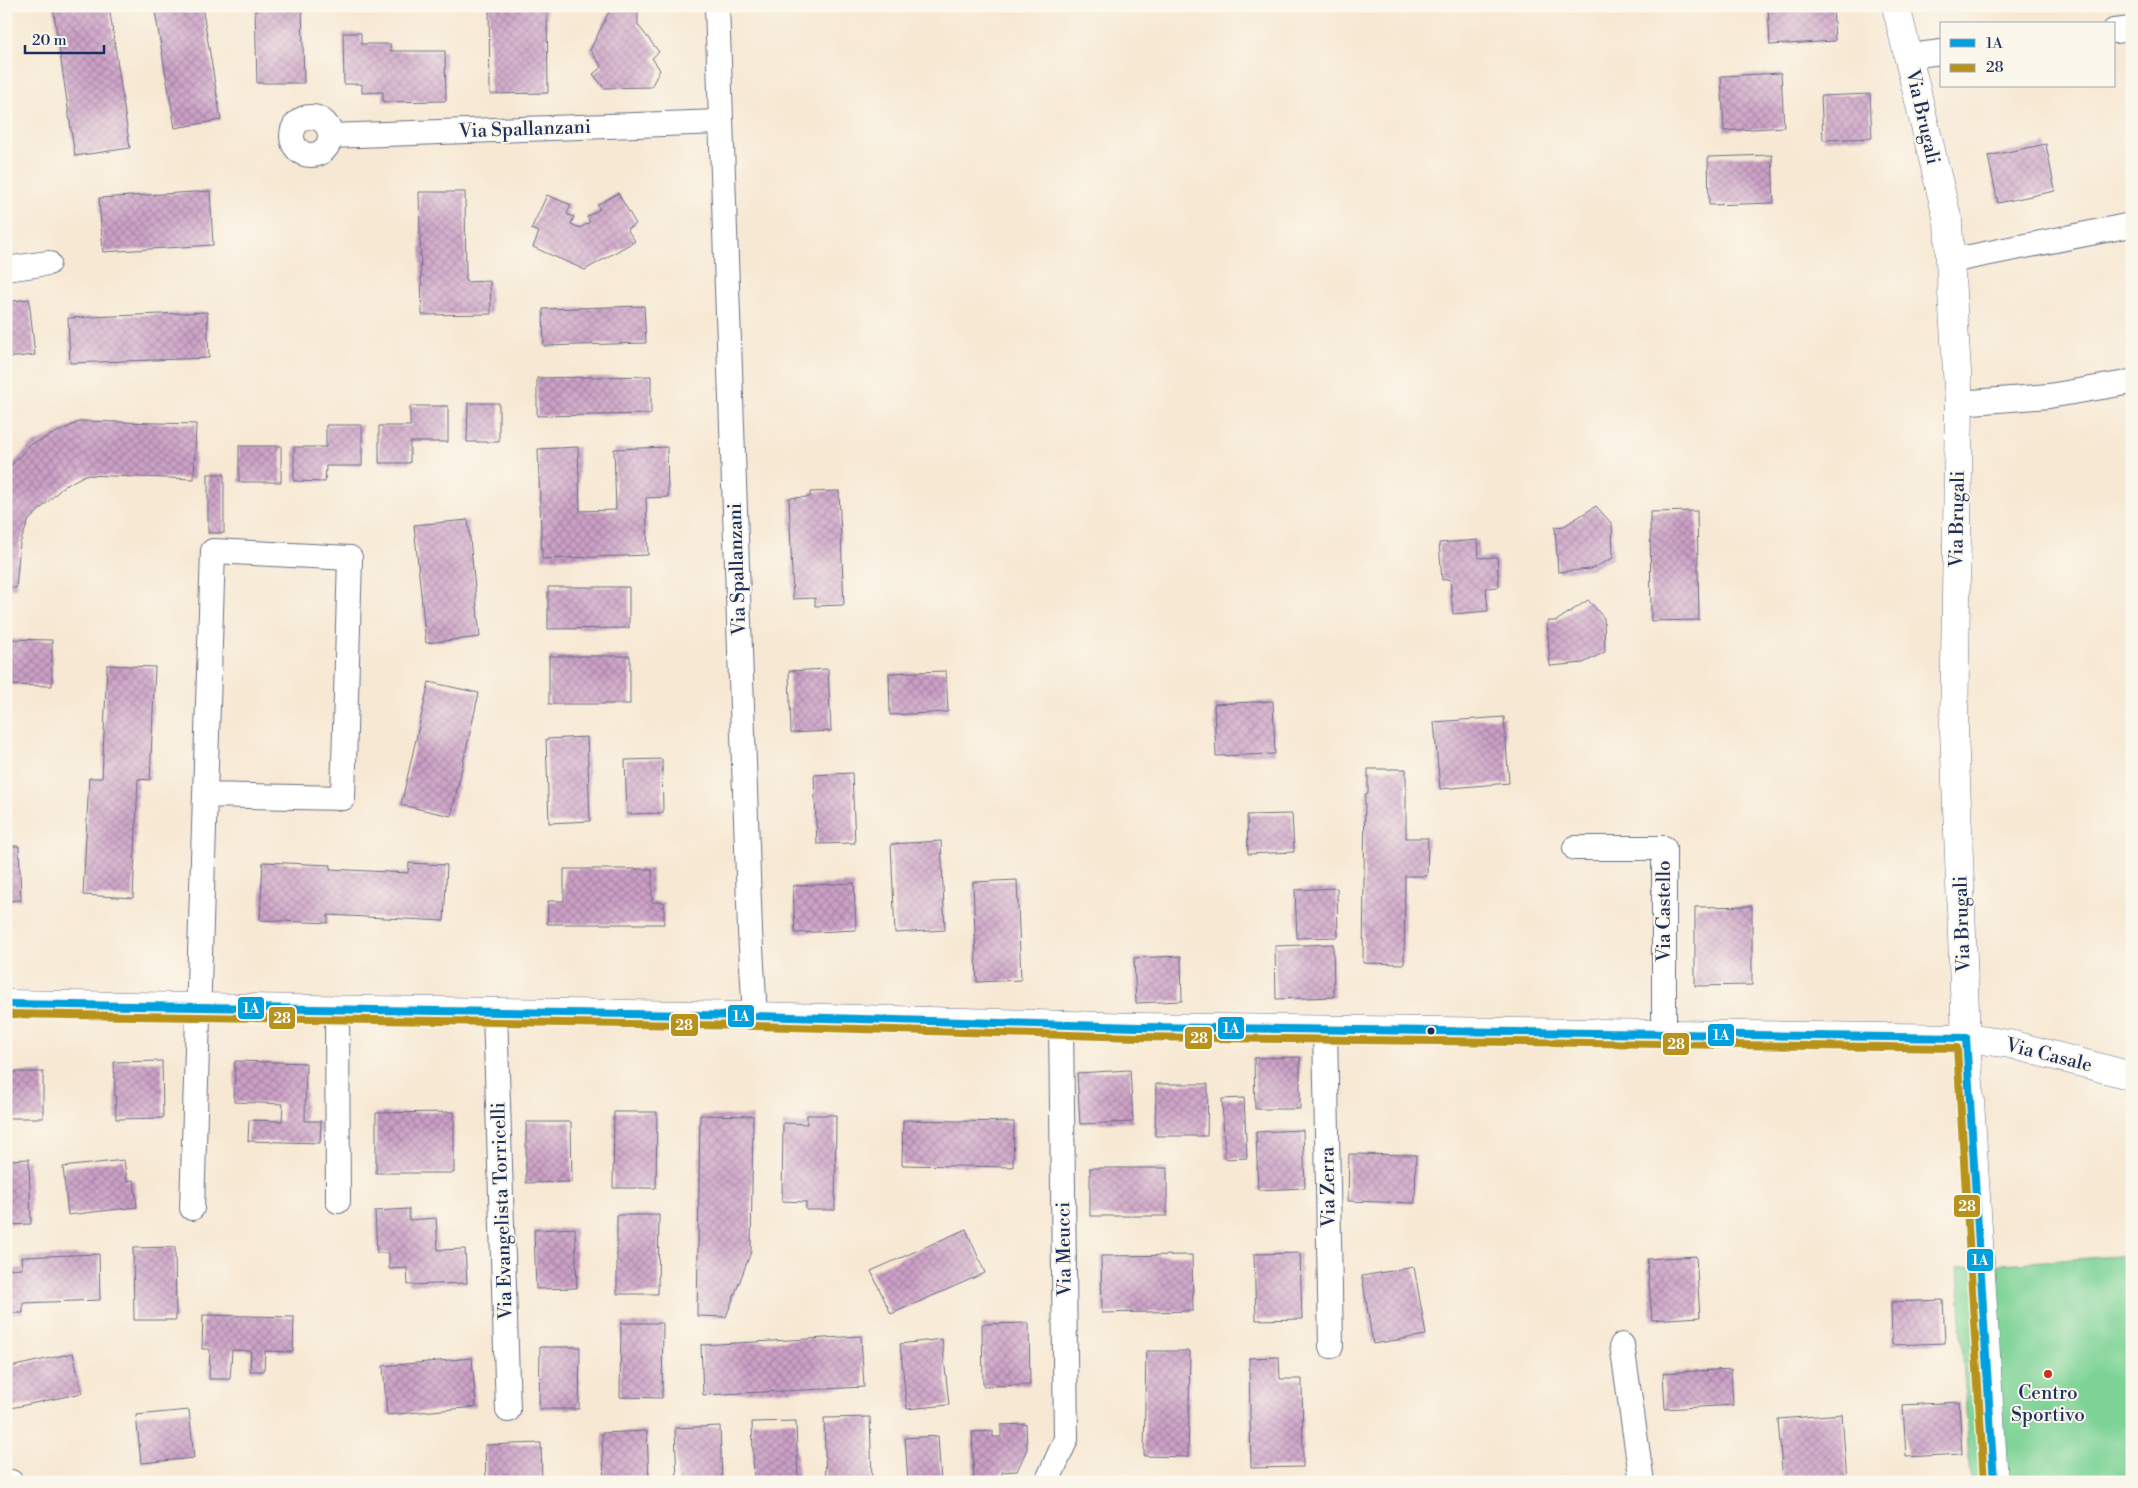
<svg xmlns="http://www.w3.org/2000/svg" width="2138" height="1488" font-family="'Libre Bodoni',serif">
<defs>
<pattern id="building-cross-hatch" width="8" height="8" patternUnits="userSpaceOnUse" patternTransform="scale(1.25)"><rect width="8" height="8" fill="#cca0c6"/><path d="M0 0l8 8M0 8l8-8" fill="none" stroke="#a583a4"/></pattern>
</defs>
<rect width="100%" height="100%" fill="#fbf7ec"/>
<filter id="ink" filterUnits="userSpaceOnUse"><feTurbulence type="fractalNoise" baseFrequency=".02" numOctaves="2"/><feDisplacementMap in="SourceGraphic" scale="10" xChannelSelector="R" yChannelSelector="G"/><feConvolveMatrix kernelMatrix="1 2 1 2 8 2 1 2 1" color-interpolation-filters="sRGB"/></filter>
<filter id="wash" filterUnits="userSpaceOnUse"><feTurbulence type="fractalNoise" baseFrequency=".0096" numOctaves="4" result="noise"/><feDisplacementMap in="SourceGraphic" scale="20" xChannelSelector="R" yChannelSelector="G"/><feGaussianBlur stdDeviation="1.12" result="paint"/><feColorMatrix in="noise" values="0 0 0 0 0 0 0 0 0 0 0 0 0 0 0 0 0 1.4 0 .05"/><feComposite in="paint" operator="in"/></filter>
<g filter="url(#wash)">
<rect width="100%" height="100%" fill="#f7e8d3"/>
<path fill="#7dd396" stroke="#4c817a" d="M 2132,1255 L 2132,1482 L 1970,1482 L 1958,1267 Z"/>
<g id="blocks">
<g fill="url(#building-cross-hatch)">
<path d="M 53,6 L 109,6 L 130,148 L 75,156 Z"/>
<path d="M 154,6 L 202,6 L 221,120 L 175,128 Z"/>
<path d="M 255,6 L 302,6 L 304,83 L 257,83 Z"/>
<path d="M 489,6 L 547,6 L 548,93 L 490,94 Z"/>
<path d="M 1768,6 L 1833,6 L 1835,41 L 1770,45 Z"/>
<path d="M 610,10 L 638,10 L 638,25 L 659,52 L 652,58 L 660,70 L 651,87 L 604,88 L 593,74 L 602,67 L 590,50 Z"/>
<path d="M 343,33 L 361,33 L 361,44 L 390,44 L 391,51 L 445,51 L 446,101 L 383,102 L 383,92 L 362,93 L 362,84 L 344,84 Z"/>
<path d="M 1781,73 L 1784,127 L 1724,131 L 1721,76 Z"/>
<path d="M 1870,94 L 1872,138 L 1823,140 L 1821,96 Z"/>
<path d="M 2046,144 L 2055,191 L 1998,203 L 1988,156 Z"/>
<path d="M 1772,155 L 1774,203 L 1709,205 L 1708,157 Z"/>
<path d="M 210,191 L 213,245 L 103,252 L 99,198 Z"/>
<path d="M 419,192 L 465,192 L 466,282 L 490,281 L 491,314 L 422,315 Z"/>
<path d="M 618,193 L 636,224 L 627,229 L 635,241 L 585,270 L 533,247 L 539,232 L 531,229 L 547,195 L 571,205 L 567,214 L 574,217 L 571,224 L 580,228 L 590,222 L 587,217 L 600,209 L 597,205 Z"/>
<path d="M 29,299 L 35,355 L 6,358 L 6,302 Z"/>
<path d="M 644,306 L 646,343 L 544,346 L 543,309 Z"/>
<path d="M 207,312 L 209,358 L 70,363 L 68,318 Z"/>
<path d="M 651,376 L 651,414 L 537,416 L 537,378 Z"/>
<path d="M 468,403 L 499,403 L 499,442 L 467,442 Z"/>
<path d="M 410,406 L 448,406 L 448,442 L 410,442 L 410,463 L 379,463 L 379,426 L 410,426 Z"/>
<path d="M 81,421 L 196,424 L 194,479 L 85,475 L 63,487 L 29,520 L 20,543 L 16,588 L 6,588 L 6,471 L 30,445 Z"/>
<path d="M 326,425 L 362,425 L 362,466 L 326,466 L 325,482 L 294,481 L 294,447 L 326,447 Z"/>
<rect x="239" y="446" width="42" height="36"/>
<path d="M 578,447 L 580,511 L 616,510 L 614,449 L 667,447 L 668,497 L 646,498 L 648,555 L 542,559 L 538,449 Z"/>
<rect x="208" y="474" width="16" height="59"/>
<path d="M 839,491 L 844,605 L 815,606 L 815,598 L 793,599 L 789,498 L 810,497 L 810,492 Z"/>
<path d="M 1596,506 L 1612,524 L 1613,558 L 1591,569 L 1558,572 L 1555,527 L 1564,526 Z"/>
<path d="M 1697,511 L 1699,620 L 1651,621 L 1650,512 Z"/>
<path d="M 468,520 L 480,637 L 426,643 L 414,525 Z"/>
<path d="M 1478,540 L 1479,558 L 1497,557 L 1499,587 L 1486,588 L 1488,611 L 1453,614 L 1450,579 L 1442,580 L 1439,543 Z"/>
<path d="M 548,587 L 629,587 L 629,628 L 548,629 Z"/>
<path d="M 1588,600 L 1604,618 L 1605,652 L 1583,663 L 1550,666 L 1547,621 L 1556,621 Z"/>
<path d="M 6,639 L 52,640 L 52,686 L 6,685 Z"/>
<rect x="549" y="656" width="81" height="48"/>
<path d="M 107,665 L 155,667 L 150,780 L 138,779 L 133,898 L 83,895 L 89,778 L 102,778 Z"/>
<path d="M 828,669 L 831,731 L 791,733 L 789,671 Z"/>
<path d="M 946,671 L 948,712 L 890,715 L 889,673 Z"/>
<path d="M 429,682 L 479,693 L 451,816 L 401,805 Z"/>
<path d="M 1273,701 L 1275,754 L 1216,756 L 1214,704 Z"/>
<path d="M 1504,717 L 1509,783 L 1440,789 L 1434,722 Z"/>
<path d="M 587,737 L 590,821 L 549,823 L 546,739 Z"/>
<path d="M 662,759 L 663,813 L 627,814 L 625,760 Z"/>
<path d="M 1368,769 L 1406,769 L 1406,838 L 1428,838 L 1427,876 L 1405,876 L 1404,964 L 1363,963 L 1365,794 L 1368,794 Z"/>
<path d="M 852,773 L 855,843 L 817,844 L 814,775 Z"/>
<path d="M 1292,814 L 1294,852 L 1248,854 L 1247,815 Z"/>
<path d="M 941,841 L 945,930 L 895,933 L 891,844 Z"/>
<path d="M 6,846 L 19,846 L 21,900 L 6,901 Z"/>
<path d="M 263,862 L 331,865 L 330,869 L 408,873 L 409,863 L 447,865 L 444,921 L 328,915 L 328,923 L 260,920 Z"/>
<path d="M 564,869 L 652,869 L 652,902 L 664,902 L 664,924 L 547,924 L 548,901 L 564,901 Z"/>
<path d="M 1017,880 L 1021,980 L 977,982 L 973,882 Z"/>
<path d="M 854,883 L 856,930 L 795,933 L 793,886 Z"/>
<path d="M 1337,888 L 1338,937 L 1297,938 L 1295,890 Z"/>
<path d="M 1752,906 L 1752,985 L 1695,986 L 1695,907 Z"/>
<path d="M 1333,944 L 1334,997 L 1276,999 L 1275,946 Z"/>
<path d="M 1181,956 L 1182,1001 L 1136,1003 L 1134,958 Z"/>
<path d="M 1300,1057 L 1300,1109 L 1255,1109 L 1254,1058 Z"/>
<path d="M 162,1061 L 163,1118 L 116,1119 L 114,1062 Z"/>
<path d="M 235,1061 L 306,1063 L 305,1121 L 321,1121 L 320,1143 L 248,1141 L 249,1120 L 282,1121 L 283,1104 L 234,1102 Z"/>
<path d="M 1130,1070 L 1133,1122 L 1080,1124 L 1077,1073 Z"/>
<rect x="6" y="1072" width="37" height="46"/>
<path d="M 1156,1084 L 1208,1084 L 1207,1136 L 1155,1136 Z"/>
<path d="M 1244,1098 L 1247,1158 L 1225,1159 L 1222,1099 Z"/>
<path d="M 454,1112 L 454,1173 L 376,1173 L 376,1113 Z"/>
<path d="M 614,1112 L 657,1112 L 656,1188 L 613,1188 Z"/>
<path d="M 700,1115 L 753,1116 L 751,1252 L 726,1317 L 697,1316 Z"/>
<path d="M 807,1115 L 836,1115 L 835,1210 L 806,1210 L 806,1202 L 782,1201 L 783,1123 L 807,1124 Z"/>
<path d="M 903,1120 L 1014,1122 L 1013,1167 L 902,1165 Z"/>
<path d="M 526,1122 L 571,1122 L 572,1182 L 526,1183 Z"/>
<path d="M 1303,1130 L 1305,1188 L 1258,1190 L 1256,1132 Z"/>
<path d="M 1349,1154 L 1416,1155 L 1415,1203 L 1348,1201 Z"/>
<path d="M 29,1159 L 31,1224 L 6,1225 L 6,1160 Z"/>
<path d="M 124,1160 L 127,1181 L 134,1180 L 137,1207 L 68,1215 L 63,1167 Z"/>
<rect x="1090" y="1168" width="77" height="48"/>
<path d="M 409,1209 L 409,1220 L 436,1218 L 438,1250 L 465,1249 L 467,1283 L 408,1285 L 407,1268 L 389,1269 L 389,1253 L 377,1253 L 375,1211 Z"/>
<path d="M 617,1215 L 659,1215 L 658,1294 L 617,1294 Z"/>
<path d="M 575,1228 L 577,1288 L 536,1289 L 534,1230 Z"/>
<path d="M 966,1229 L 985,1273 L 891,1314 L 871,1271 Z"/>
<path d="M 175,1247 L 176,1320 L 134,1320 L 133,1248 Z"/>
<path d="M 1300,1253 L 1302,1319 L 1256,1320 L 1254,1254 Z"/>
<path d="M 99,1254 L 100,1300 L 23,1303 L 23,1313 L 6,1313 L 6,1269 L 22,1268 L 21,1257 Z"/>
<path d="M 1192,1255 L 1193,1311 L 1102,1313 L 1101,1256 Z"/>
<path d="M 1696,1256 L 1700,1317 L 1652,1320 L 1647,1259 Z"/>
<path d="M 1414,1267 L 1426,1335 L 1373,1344 L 1362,1276 Z"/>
<path d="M 1943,1300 L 1945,1343 L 1892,1345 L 1891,1302 Z"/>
<path d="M 203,1315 L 294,1317 L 293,1352 L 265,1351 L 264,1371 L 250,1371 L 251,1351 L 232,1350 L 230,1379 L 209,1379 L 210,1349 L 202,1349 Z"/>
<path d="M 621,1323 L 663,1323 L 662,1398 L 620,1397 Z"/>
<path d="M 1029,1323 L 1030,1385 L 983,1386 L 982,1324 Z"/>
<path d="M 861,1336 L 864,1387 L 703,1395 L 701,1345 Z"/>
<path d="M 942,1339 L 949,1405 L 907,1409 L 900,1344 Z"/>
<path d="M 540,1347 L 580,1347 L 579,1409 L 539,1409 Z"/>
<path d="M 1146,1351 L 1190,1351 L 1188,1457 L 1144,1456 Z"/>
<path d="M 73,1353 L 82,1393 L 11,1408 L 6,1387 L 6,1368 Z"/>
<path d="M 1279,1357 L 1280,1379 L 1302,1379 L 1303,1467 L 1251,1468 L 1249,1358 Z"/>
<path d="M 472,1358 L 476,1407 L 387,1415 L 383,1366 Z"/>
<path d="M 1731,1369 L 1733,1405 L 1665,1409 L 1663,1373 Z"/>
<path d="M 1959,1402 L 1962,1454 L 1906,1457 L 1903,1405 Z"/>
<path d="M 189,1410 L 194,1458 L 141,1463 L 136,1415 Z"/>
<path d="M 1842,1414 L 1847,1482 L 1783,1482 L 1778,1419 Z"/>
<path d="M 870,1417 L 872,1482 L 826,1482 L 824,1418 Z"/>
<path d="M 796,1421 L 798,1482 L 754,1482 L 752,1422 Z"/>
<path d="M 1026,1424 L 1027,1449 L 1017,1471 L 1002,1472 L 1002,1478 L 995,1478 L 995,1482 L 974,1482 L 972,1432 L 993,1431 L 993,1437 L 1001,1437 L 1001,1425 Z"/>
<path d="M 720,1426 L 722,1482 L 677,1482 L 675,1428 Z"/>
<path d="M 647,1431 L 649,1482 L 604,1482 L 602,1433 Z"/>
<path d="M 938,1436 L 941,1482 L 908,1482 L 905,1438 Z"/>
<path d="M 541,1443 L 542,1482 L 486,1482 L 485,1445 Z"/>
</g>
</g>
</g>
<g filter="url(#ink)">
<use href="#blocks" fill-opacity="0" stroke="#687087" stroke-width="1"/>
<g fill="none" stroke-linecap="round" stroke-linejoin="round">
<defs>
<g id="minor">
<path d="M 717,6 L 750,931 L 755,1016"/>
<path d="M 2114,31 L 2132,29"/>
<path d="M 1908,56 L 1942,52"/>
<circle cx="311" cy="136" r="19"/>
<path d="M 330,136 L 720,122"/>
<path d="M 1950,261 L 2126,226"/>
<path d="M 6,269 L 48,263"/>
<path d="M 1959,403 L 2049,396 L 2132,382"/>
<path d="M 1575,848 L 1664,848 L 1664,1033"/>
<path d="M 337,1009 L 338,1201"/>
<path d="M 495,1012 L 508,1410"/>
<path d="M 1325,1028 L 1331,1346"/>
<path d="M 192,1208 L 205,795 L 343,798 L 350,558 L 213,551 L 205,795"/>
<path d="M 1622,1345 L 1642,1482"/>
<path d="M 6,1481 L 11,1482"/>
<path d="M 1047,1482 L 1066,1439 L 1061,1023"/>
</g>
<g id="tertiary">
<path d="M 1896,6 L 1948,221 L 1950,261 L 1959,403 L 1954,729 L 1966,1038 L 1994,1482"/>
<path d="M 6,1004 L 755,1016 L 1137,1027 L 1966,1038 L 2010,1044 L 2132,1076"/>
</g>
</defs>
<use href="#minor" stroke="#687087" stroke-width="26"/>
<use href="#tertiary" stroke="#687087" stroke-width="29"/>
<use href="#minor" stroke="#fff" stroke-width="24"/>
<use href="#tertiary" stroke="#fff" stroke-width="28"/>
<defs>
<g id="bus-1">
<path d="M 6,1004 L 755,1016 L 1137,1027 L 1966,1038"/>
<path d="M 1966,1038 L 1994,1482"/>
</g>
<path id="bus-2" d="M 6,1014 L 755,1026 L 1137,1037 L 1957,1048 L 1984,1482"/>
</defs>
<use href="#bus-1" stroke="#fbf7ec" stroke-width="11"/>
<use href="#bus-2" stroke="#fbf7ec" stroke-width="11"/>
<use href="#bus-1" stroke="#00a0de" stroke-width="8"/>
<use href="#bus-2" stroke="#b7931d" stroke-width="8"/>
</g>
</g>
<circle fill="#1b2f5e" stroke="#fbf7ec" stroke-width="2" cx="1431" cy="1031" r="4.5"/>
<circle fill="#c8321e" stroke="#fbf7ec" stroke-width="2" cx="2048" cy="1374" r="5"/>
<g text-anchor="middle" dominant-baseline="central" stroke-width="4" stroke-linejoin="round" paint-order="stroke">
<g font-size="19" fill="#1b2f5e" stroke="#fbf7ec">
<text transform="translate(1923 117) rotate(77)">Via Brugali</text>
<text transform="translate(525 129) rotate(-2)">Via Spallanzani</text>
<text transform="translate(1957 519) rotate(-89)">Via Brugali</text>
<text transform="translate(737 569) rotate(-92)">Via Spallanzani</text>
<text transform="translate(1664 911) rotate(-90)">Via Castello</text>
<text transform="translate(1962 924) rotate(-92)">Via Brugali</text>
<text transform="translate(2049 1055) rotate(14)">Via Casale</text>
<text transform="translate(1328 1187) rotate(-91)">Via Zerra</text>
<text transform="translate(502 1211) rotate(-92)">Via Evangelista Torricelli</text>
<text transform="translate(1064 1249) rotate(-91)">Via Meucci</text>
</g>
<g font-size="19" fill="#1b2f5e" stroke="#fbf7ec">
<text x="2048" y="1393">Centro<tspan x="2048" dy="22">Sportivo</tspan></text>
</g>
</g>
<g stroke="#fbf7ec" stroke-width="2">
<rect x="237" y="996" width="28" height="24" rx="5" fill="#00a0de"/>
<rect x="727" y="1004" width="28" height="24" rx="5" fill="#00a0de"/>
<rect x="268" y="1006" width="28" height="24" rx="5" fill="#b7931d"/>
<rect x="670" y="1013" width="29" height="24" rx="5" fill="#b7931d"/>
<rect x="1217" y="1016" width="28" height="24" rx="5" fill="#00a0de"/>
<rect x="1707" y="1023" width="28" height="24" rx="5" fill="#00a0de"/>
<rect x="1184" y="1026" width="29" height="24" rx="5" fill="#b7931d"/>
<rect x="1662" y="1032" width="28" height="24" rx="5" fill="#b7931d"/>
<rect x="1953" y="1194" width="28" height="24" rx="5" fill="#b7931d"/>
<rect x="1966" y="1248" width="28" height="24" rx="5" fill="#00a0de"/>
</g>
<g font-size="14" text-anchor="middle" font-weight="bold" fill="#fff">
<text x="251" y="1013">1A</text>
<text x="741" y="1021">1A</text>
<text x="282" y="1023">28</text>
<text x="684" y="1030">28</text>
<text x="1231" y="1033">1A</text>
<text x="1721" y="1040">1A</text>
<text x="1199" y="1043">28</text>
<text x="1676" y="1049">28</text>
<text x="1967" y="1211">28</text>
<text x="1980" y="1265">1A</text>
</g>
<rect width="2138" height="1488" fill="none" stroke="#fbf7ec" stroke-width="25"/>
<rect x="1940" y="22" width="175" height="65" fill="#fbf7ec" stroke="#a1a7b3"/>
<rect x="1950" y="39" width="25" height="8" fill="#00a0de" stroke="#a1a7b3"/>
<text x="1986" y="48" font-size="15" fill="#1b2f5e">1A</text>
<rect x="1950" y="64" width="25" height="8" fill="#b7931d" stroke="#a1a7b3"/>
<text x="1986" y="72" font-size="15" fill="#1b2f5e">28</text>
<path d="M25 45v8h79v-8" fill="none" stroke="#1b2f5e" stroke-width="2.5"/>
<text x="32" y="45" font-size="15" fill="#1b2f5e" stroke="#fbf7ec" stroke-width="4" paint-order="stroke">20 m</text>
</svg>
